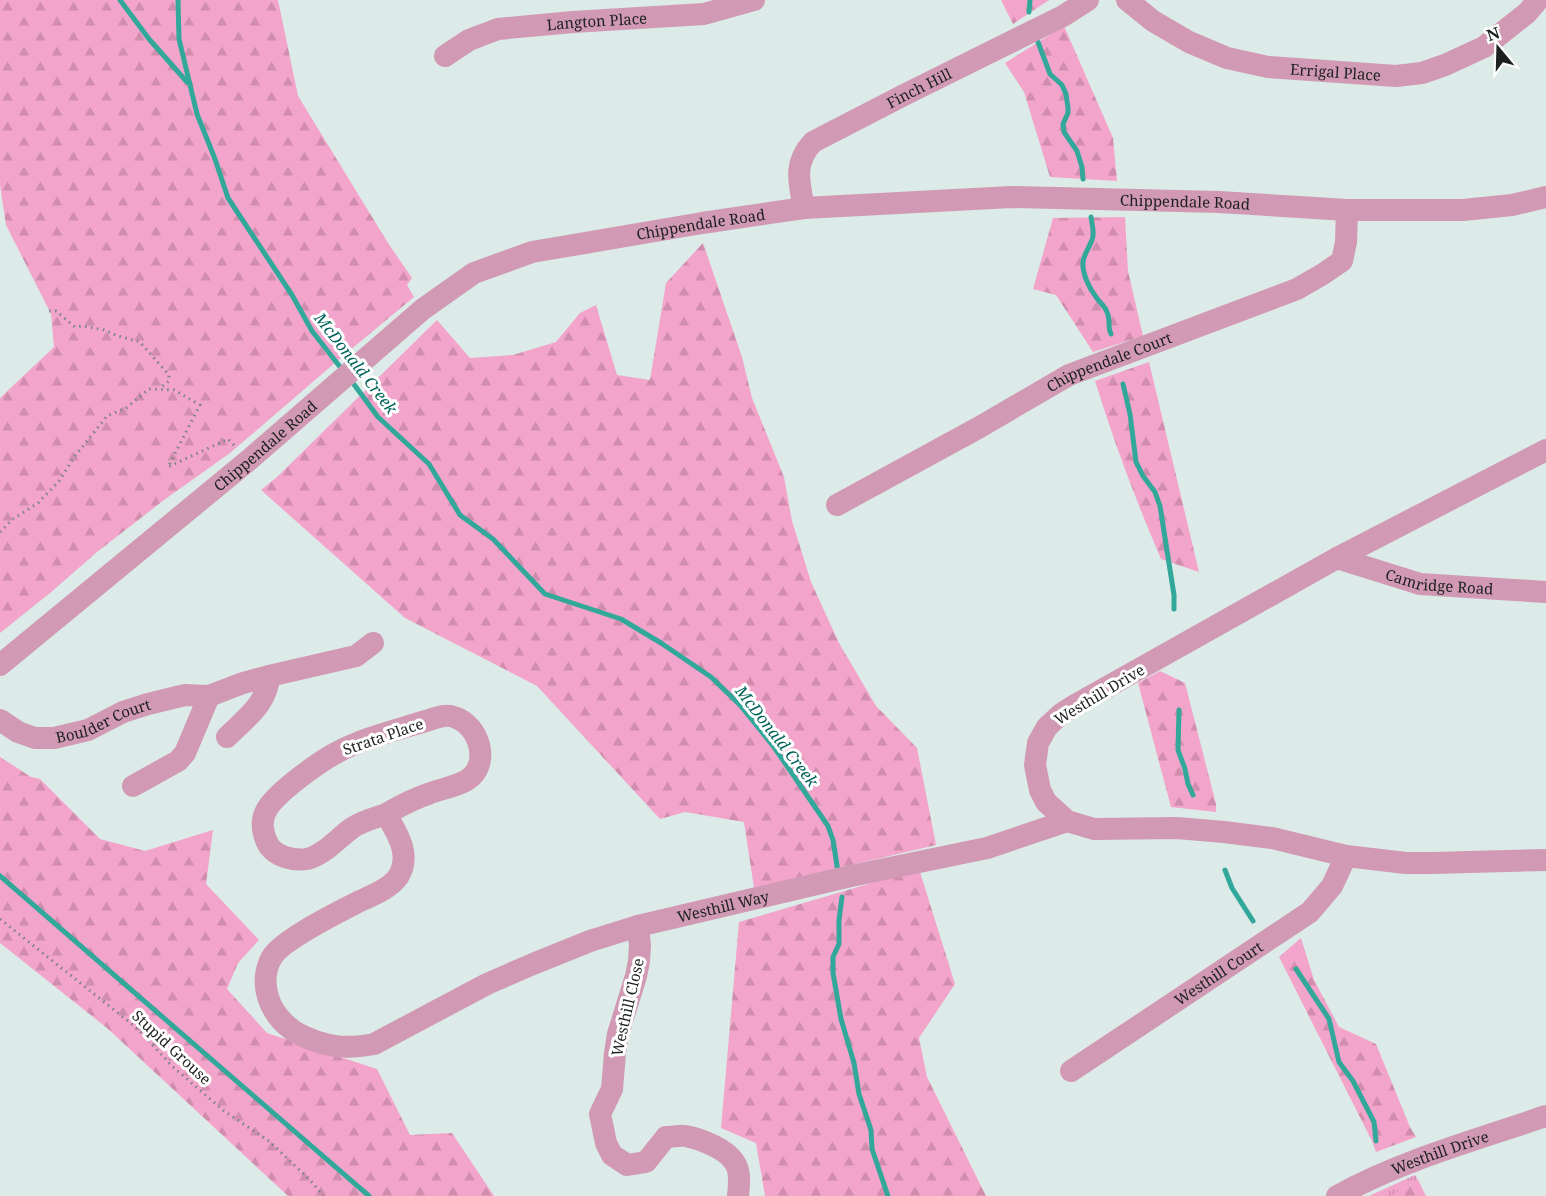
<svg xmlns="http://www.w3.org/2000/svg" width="1546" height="1196" font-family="'Noto Serif',serif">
<defs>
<pattern id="grass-tufts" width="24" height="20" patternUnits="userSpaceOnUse" patternTransform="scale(1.5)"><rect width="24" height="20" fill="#f3a4ca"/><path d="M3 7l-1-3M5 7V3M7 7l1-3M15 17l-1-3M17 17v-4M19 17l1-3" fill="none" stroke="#d08dad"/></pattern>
<pattern id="forest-firs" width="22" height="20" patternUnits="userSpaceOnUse" patternTransform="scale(1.5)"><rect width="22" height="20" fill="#f3a4ca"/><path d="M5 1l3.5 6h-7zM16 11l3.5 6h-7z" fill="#d08dad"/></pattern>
</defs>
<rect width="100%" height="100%" fill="#dceae8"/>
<path fill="url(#grass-tufts)" d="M 1415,1175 L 1418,1180 L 1392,1196 L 1369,1196 Z"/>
<g fill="url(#forest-firs)">
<path d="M 0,0 L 278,0 L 298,96 L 388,243 L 412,278 L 407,285 L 414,297 L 343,356 L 230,453 L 164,500 L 97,552 L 50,593 L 0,633 L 0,398 L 54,347 L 51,314 L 6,225 L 0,185 Z"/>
<path d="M 1001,0 L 1049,0 L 1013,24 Z"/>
<path d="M 1064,26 L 1113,138 L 1117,181 L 1050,177 L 1024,92 L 1005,63 Z"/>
<path d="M 1125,217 L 1128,271 L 1143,336 L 1093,352 L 1056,295 L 1033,289 L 1053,218 Z"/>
<path d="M 703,243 L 742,357 L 752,398 L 784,477 L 792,521 L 811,582 L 839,643 L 876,706 L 917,748 L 936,845 L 754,888 L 744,822 L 685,812 L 660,819 L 537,686 L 405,618 L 261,490 L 277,477 L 437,320 L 470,358 L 513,355 L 556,342 L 580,313 L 596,305 L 617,375 L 650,380 L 666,283 Z"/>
<path d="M 1149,362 L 1199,572 L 1161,559 C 1136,501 1114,442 1095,381 Z"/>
<path d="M 1160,671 L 1185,683 L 1216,804 L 1216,812 L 1171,807 L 1138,683 Z"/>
<path d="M 0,757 L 31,777 L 40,779 L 100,839 L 145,851 L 213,830 L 206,884 L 259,940 L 238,963 L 227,989 L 267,1033 L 377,1069 L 410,1135 L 452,1133 L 494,1196 L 288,1196 L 107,1028 L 0,943 Z"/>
<path d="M 919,869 L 955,984 L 919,1038 L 927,1077 L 986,1196 L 765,1196 L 756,1143 L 721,1128 L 739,922 Z"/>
<path d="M 1301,938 L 1314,980 L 1339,1027 L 1376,1044 L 1410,1127 L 1416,1137 L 1376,1152 L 1372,1141 L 1279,957 Z"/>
<path d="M 1418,1180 L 1426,1196 L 1392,1196 L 1393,1195 Z"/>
</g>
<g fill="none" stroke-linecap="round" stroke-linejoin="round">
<g stroke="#32a89a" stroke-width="5">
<path d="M 120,0 L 149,39 L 187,82"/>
<path d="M 178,0 L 179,39 L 197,114 L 215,159 L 228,198 L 292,295 L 312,331 L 344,372"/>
<path d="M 1029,12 L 1030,0"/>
<path d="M 1038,42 L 1050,74 L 1062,85 L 1066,94 L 1068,108 L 1068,113 L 1063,124 L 1064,132 L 1077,151 L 1082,167 L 1083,179"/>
<path d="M 1091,217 C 1092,225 1095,233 1092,240 C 1089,248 1084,254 1083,262 C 1082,273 1089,288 1096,297 C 1099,302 1105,306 1107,312 C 1111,320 1107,326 1111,334"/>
<path d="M 350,379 L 378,417 L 429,464 L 460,515 L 493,539 L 545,594 L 621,619 L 661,643 L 711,677 L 740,705 L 774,747 L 828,826 L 833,840 L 838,872"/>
<path d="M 1123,384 L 1130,414 L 1136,462 L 1143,476 L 1155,492 L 1160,506 L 1174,595 L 1174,609"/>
<path d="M 1179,710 L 1178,750 L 1185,769 L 1188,784 L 1193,795"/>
<path d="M 1225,870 L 1232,888 L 1253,921"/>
<path d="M 0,876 L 369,1196"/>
<path d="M 842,897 L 839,920 L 839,944 L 833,957 L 833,973 L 841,1019 L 854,1063 L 859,1094 L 871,1130 L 872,1149 L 888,1196"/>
<path d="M 1296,969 L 1329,1019 L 1339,1062 L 1353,1081 L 1374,1122 L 1376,1141"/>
</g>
<g stroke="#7b8483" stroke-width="3" stroke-dasharray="1.5 4.5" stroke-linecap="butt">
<path d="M 49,311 L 56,311 L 75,327 L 83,326 L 104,330 L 118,336 L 140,342 L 169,375 L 169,381 L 160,388"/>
<path d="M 0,532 L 13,519 L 38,503 L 59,481 L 75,456 L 107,416 L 126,408 L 149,389 L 174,390 L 200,405 L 168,467 L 228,439 L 235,446"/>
<path d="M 0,919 L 138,1029 L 172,1066 L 224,1111 L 269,1141 L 311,1181 L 323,1196"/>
</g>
<g stroke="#d199b3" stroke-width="22">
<path id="s1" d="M 1127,0 L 1153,21 L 1189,42 L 1227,58 L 1268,67 L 1396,76 L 1422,73 L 1445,65 L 1484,47 L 1527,13 L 1538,0"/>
<path id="s2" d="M 445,56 L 469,40 L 498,29 L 573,22 L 704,14 L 754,0"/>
<path id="s3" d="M 804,208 C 799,182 793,163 813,142 L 904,95 L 1063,16 L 1088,0"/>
<path d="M 1546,450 L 1337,558 L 1075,705 L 1061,714 L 1047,727 L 1038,743 L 1035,765 L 1040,790 L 1046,802 L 1067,821 L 1094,829 L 1177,828 L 1224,832 L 1272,838 L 1346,856 L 1406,863 L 1432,863 L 1546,860"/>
<path id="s4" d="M 837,505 L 978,428 L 1069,375 L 1297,289 L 1323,274 L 1342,261 L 1346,242 L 1347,210"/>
<path id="s5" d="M 1337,558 L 1420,584 L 1546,592"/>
<path id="s6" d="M 0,665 L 249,460 L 423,309 L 474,273 L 532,252 L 702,223 L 804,208 L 1011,197 L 1219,202 L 1347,210 L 1463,210 L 1512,205 L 1546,197"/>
<path id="s7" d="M 0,720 L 18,732 L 35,738 L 54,738 L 88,730 L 123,712 L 148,704 L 185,695 L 209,696 L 243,683 L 269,676 L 356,656 L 373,643"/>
<path d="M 227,737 C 245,719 268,703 269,676"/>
<path d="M 133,786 L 178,761 L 185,753 L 209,696"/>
<path id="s8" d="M 386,814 C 400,806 413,799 428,794 C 440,789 456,787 467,780 C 491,765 480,725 454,717 C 447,714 439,717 432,719 C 401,729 365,737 336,753 C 319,762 274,794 266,811 C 260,822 263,836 269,846 C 277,857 294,861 307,859 C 324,855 338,838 352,828 C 362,821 375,818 386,814 C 397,833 412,855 398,877 C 389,889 373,895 360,901 C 339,912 283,939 272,957 C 265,969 264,984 268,997 C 273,1014 287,1029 303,1036 C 329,1048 347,1049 374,1044 L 487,984 L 533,964 L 590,941 L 638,926 L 851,876 L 987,848 L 1067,821"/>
<path d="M 638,926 L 640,946 L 639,961 L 636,976 L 618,1034 L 615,1053 L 612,1089 L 600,1114 L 606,1143 L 612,1155 L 627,1165 L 646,1162 L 666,1137 C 673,1137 680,1135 686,1136 C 701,1139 727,1149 735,1163 C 741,1172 739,1186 738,1196"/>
<path id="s9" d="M 1071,1071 L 1310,912 L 1332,886 L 1346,856"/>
<path id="s10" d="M 1337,1196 C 1402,1160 1476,1140 1546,1116"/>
</g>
</g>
<g text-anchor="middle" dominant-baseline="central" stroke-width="6" stroke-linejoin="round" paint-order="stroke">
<g font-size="15" fill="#1c2120" stroke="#fff">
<text stroke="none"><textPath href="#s2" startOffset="159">Langton Place</textPath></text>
<text stroke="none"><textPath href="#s1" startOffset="226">Errigal Place</textPath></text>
<text stroke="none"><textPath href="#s3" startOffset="189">Finch Hill</textPath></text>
<text stroke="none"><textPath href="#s6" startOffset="1334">Chippendale Road</textPath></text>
<text stroke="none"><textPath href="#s6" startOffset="848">Chippendale Road</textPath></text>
<text stroke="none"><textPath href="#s4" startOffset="308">Chippendale Court</textPath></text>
<text stroke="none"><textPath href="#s6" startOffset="344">Chippendale Road</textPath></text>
<text stroke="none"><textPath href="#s5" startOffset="106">Camridge Road</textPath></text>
<text transform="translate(1099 694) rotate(-31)">Westhill Drive</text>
<text stroke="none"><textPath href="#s7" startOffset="111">Boulder Court</textPath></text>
<text transform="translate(383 736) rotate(-19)">Strata Place</text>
<text stroke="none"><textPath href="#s8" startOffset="1317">Westhill Way</textPath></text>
<text stroke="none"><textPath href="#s9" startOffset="177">Westhill Court</textPath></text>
<text transform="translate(627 1007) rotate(-77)">Westhill Close</text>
<text transform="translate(172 1047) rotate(43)">Stupid Grouse</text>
<text stroke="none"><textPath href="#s10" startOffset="112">Westhill Drive</textPath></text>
</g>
<g font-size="16" font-style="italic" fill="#00645a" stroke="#fff">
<text transform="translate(356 363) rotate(52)">McDonald Creek</text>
<text transform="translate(777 736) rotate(52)">McDonald Creek</text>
</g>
</g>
<g transform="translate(1498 48) rotate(341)" stroke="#ffffff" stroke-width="4.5" paint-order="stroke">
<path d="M0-4.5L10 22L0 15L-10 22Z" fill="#1c2120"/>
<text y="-9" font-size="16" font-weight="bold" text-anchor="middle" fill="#1c2120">N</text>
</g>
</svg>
